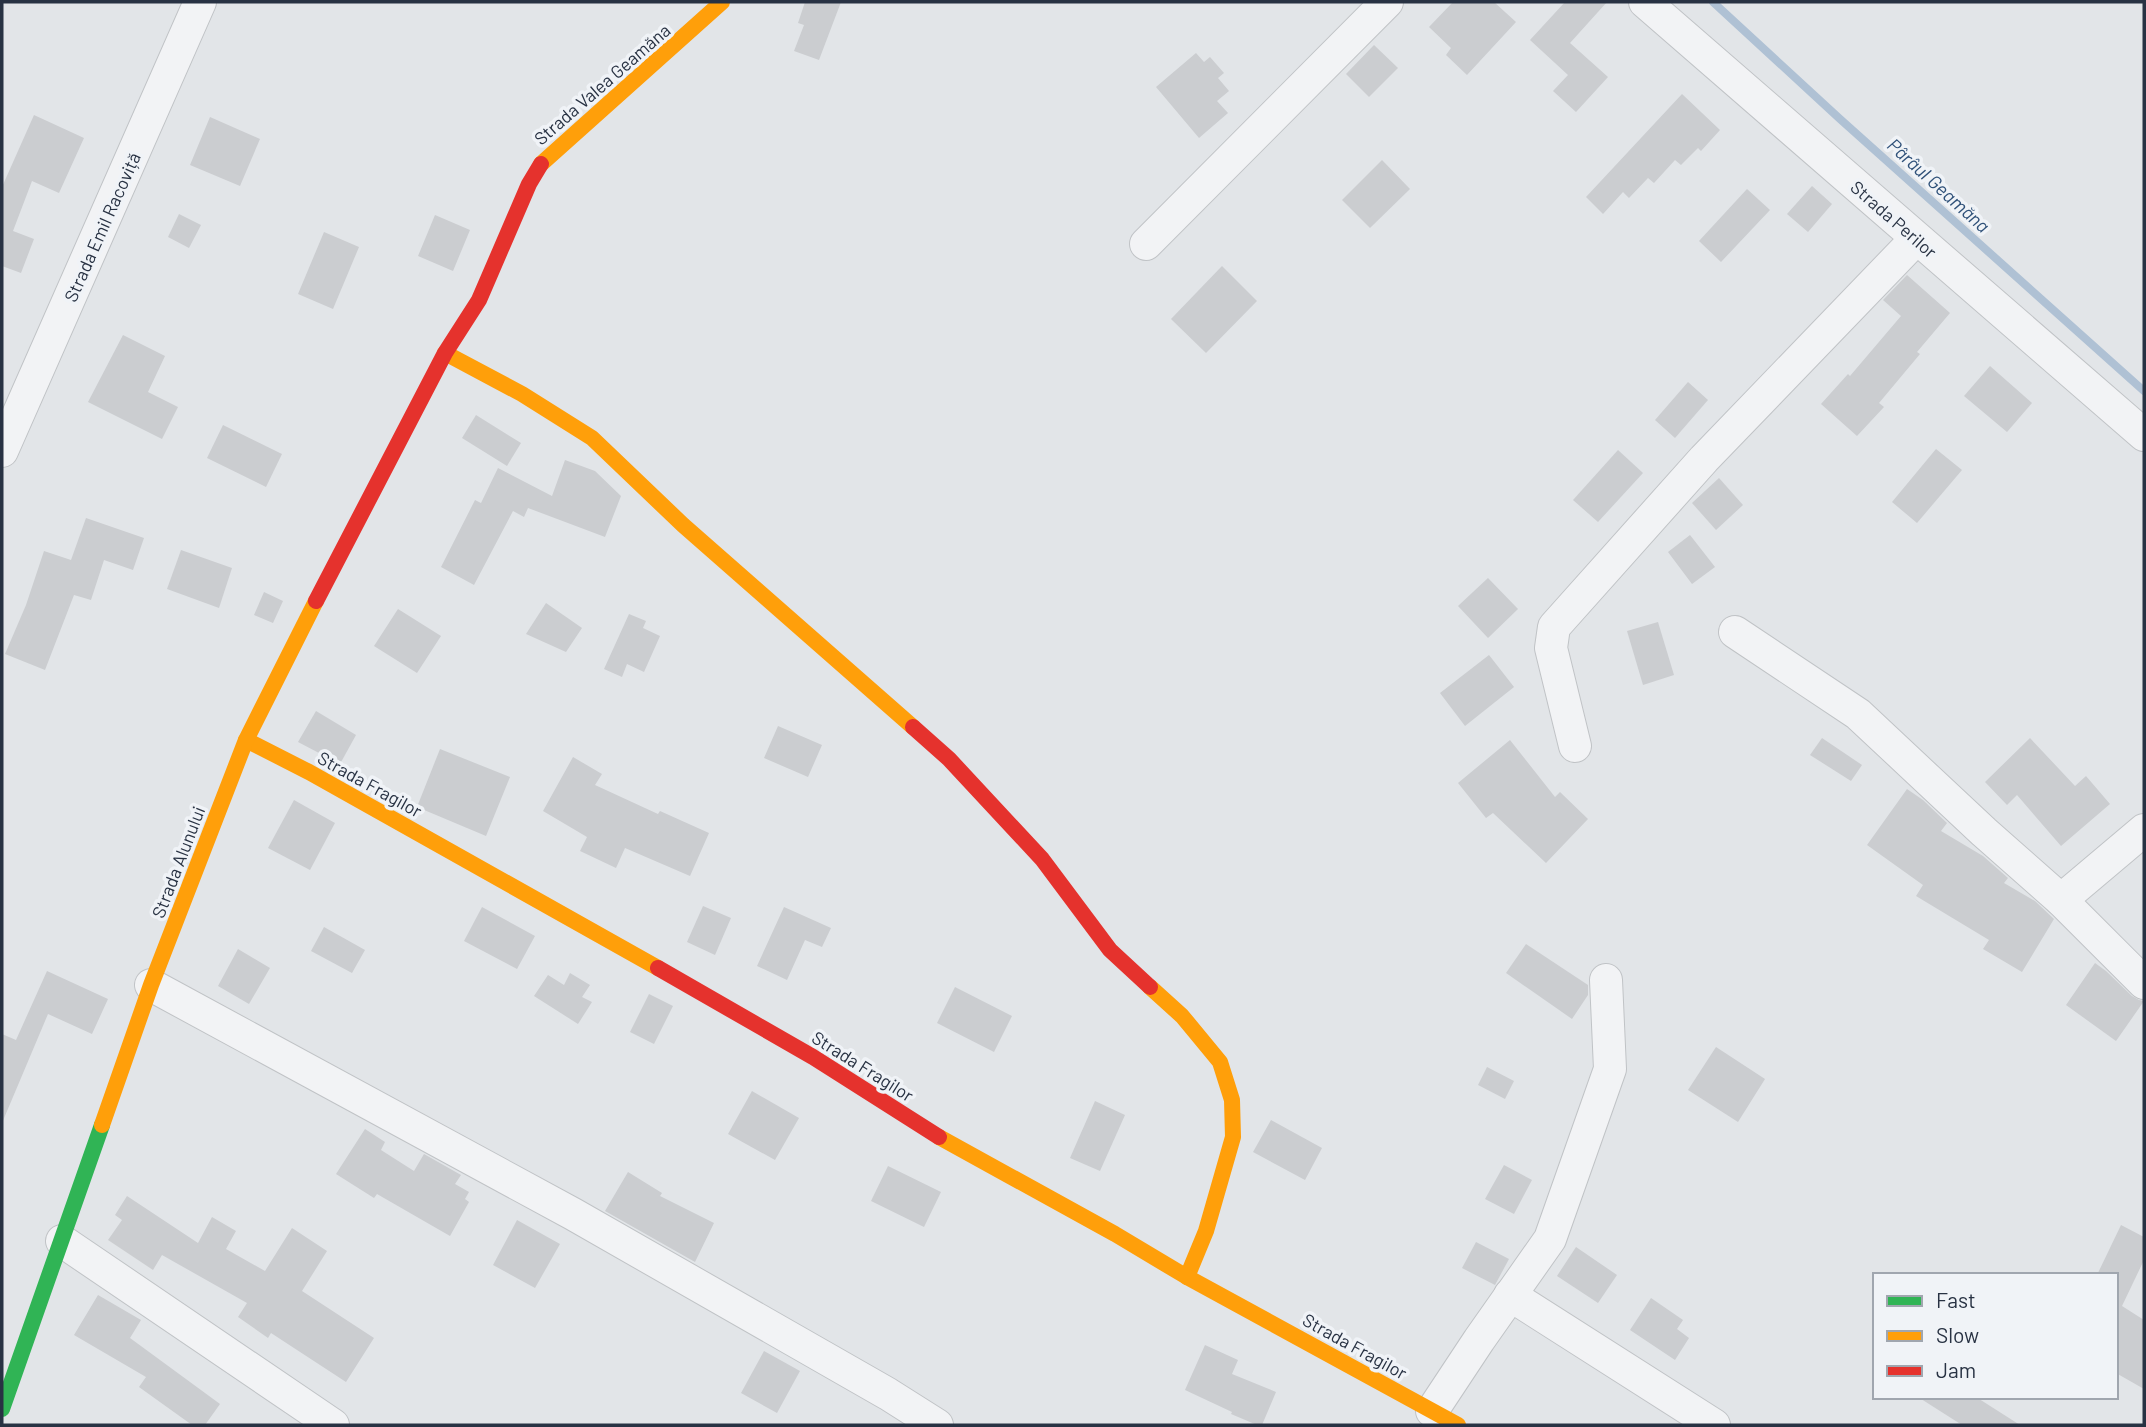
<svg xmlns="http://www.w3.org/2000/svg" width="2146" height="1427" font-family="Barlow,sans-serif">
<rect width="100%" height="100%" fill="#e2e5e8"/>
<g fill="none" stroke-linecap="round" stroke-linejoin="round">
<path stroke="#afc1d4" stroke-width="8" d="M 1713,2 L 1840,119 L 2144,391"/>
</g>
<g fill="#cbcdd0">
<path d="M 805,2 L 841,2 L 819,60 L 794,51 L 804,25 L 798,23 Z"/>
<path d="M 1453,2 L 1494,2 L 1516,22 L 1467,75 L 1446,55 L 1451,48 L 1429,27 Z"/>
<path d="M 1565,2 L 1607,2 L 1570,43 L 1608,77 L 1576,112 L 1553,91 L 1568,75 L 1530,40 Z"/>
<path d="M 1374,45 L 1398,68 L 1369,97 L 1346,74 Z"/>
<path d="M 1196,53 L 1204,62 L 1210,57 L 1224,73 L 1218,78 L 1229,91 L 1217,101 L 1228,113 L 1199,138 L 1156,87 Z"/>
<path d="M 1682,94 L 1720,130 L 1701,151 L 1698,148 L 1681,165 L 1675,160 L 1654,183 L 1648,178 L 1629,198 L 1623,192 L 1603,214 L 1586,197 Z"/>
<path d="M 34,115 L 84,138 L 59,193 L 32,181 L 13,231 L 34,239 L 21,273 L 2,266 L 2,187 Z"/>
<path d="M 210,117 L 260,139 L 240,186 L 190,165 Z"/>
<path d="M 1382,160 L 1410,189 L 1370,228 L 1342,200 Z"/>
<path d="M 1812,186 L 1832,204 L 1808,232 L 1787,214 Z"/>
<path d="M 1747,189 L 1770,210 L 1721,262 L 1699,241 Z"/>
<path d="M 179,214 L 201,225 L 189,248 L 168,237 Z"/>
<path d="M 435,215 L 470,230 L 453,271 L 418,256 Z"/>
<path d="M 324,232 L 359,247 L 333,309 L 298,294 Z"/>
<path d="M 1222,266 L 1257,301 L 1206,353 L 1171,319 Z"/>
<path d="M 1907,275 L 1950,313 L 1917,352 L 1920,354 L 1879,403 L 1884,407 L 1857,436 L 1821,404 L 1848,374 L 1850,376 L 1901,316 L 1883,300 Z"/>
<path d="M 123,335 L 165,356 L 148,392 L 178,407 L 162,439 L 88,402 Z"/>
<path d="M 1990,366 L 2032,403 L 2007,432 L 1964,396 Z"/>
<path d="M 1688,382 L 1708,400 L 1675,438 L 1655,420 Z"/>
<path d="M 476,415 L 521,443 L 507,466 L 462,438 Z"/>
<path d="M 223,425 L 282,454 L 266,487 L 207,458 Z"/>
<path d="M 1936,449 L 1962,470 L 1917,523 L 1892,502 Z"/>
<path d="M 1618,450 L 1643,473 L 1598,522 L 1573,500 Z"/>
<path d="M 565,460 L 595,471 L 621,496 L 605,537 L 528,508 L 524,517 L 513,511 L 474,585 L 441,567 L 475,500 L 481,503 L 498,468 L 552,496 Z"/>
<path d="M 1719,478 L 1743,505 L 1716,530 L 1692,503 Z"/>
<path d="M 86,518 L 144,538 L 133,570 L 104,560 L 91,600 L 74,595 L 45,670 L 5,654 L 26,605 L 44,551 L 71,560 Z"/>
<path d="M 1690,535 L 1715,567 L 1692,584 L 1668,552 Z"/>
<path d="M 181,550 L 232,568 L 219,608 L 167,589 Z"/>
<path d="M 1488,578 L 1518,609 L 1488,638 L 1458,606 Z"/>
<path d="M 264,592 L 283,601 L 273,623 L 254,615 Z"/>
<path d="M 546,603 L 582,628 L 566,652 L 526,634 Z"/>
<path d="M 398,609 L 441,636 L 417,673 L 374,646 Z"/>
<path d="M 629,614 L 646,621 L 643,628 L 660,636 L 644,672 L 627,664 L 622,677 L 604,669 Z"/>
<path d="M 1658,622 L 1674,675 L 1643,685 L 1627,631 Z"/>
<path d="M 1489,655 L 1514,687 L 1465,726 L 1440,693 Z"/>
<path d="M 316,711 L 356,735 L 340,764 L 298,742 Z"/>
<path d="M 778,726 L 822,745 L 808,777 L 764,758 Z"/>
<path d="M 1822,738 L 1862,765 L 1851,781 L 1810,755 Z"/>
<path d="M 2030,738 L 2075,786 L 2086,776 L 2110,804 L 2061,846 L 2017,795 L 2007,805 L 1985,782 Z"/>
<path d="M 1510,740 L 1555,797 L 1560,792 L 1588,819 L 1546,863 L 1493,813 L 1486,818 L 1458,783 Z"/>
<path d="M 440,749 L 510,777 L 486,836 L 417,807 Z"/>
<path d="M 573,757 L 602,774 L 595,785 L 658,814 L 660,811 L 709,833 L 690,876 L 625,848 L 616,868 L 580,851 L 587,837 L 543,811 Z"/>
<path d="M 1907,789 L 1923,800 L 1947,823 L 1941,831 L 1983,856 L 2008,878 L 2004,883 L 2035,901 L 2054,919 L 2022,972 L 1983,949 L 1989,940 L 1916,896 L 1923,885 L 1867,845 Z"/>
<path d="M 294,800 L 335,823 L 310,870 L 268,848 Z"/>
<path d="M 703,906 L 731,918 L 715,955 L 687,942 Z"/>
<path d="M 482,907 L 535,936 L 517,969 L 464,941 Z"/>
<path d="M 784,907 L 831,928 L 822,947 L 805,940 L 787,980 L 757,966 Z"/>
<path d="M 324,927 L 365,950 L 352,973 L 311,951 Z"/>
<path d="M 1526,944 L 1588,985 L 1588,995 L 1572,1019 L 1506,973 Z"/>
<path d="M 238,949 L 270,968 L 249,1004 L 218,986 Z"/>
<path d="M 2095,963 L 2106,971 L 2132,996 L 2139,1000 L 2144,1001 L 2116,1041 L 2066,1005 Z"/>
<path d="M 47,971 L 108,999 L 92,1034 L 48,1014 L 2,1123 L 2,1034 L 16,1040 Z"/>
<path d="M 570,973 L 590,985 L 582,997 L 592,1002 L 578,1024 L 534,996 L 548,975 L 564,985 Z"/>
<path d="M 955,987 L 1012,1016 L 994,1052 L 937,1023 Z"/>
<path d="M 649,994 L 673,1006 L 654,1044 L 630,1032 Z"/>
<path d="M 1716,1047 L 1765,1079 L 1738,1122 L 1688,1090 Z"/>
<path d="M 1487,1067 L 1514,1081 L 1505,1099 L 1478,1085 Z"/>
<path d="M 752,1091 L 799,1118 L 775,1160 L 728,1134 Z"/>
<path d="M 1095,1101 L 1125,1115 L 1100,1171 L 1070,1158 Z"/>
<path d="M 1271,1120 L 1322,1148 L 1305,1180 L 1253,1152 Z"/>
<path d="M 365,1129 L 385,1142 L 381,1150 L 414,1171 L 424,1154 L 461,1175 L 455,1184 L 469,1192 L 465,1199 L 469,1202 L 450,1236 L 377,1194 L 374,1198 L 336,1174 Z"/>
<path d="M 1504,1165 L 1532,1180 L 1514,1214 L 1485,1199 Z"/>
<path d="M 888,1166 L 941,1192 L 924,1227 L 871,1201 Z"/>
<path d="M 628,1172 L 662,1193 L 660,1196 L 714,1223 L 695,1262 L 605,1211 Z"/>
<path d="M 127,1196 L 198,1243 L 212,1217 L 236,1231 L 226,1249 L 265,1271 L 292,1228 L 327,1251 L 302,1291 L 374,1338 L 346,1382 L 271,1333 L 268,1338 L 238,1317 L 247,1303 L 162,1255 L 153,1270 L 108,1240 L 122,1220 L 115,1215 Z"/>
<path d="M 517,1220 L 560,1244 L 535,1288 L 493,1265 Z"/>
<path d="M 2121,1225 L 2144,1237 L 2144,1260 L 2122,1306 L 2144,1320 L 2144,1389 L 2116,1373 L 2116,1275 L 2097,1275 Z"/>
<path d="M 1476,1242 L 1509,1259 L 1495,1285 L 1462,1268 Z"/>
<path d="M 1576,1247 L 1617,1275 L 1598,1303 L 1557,1276 Z"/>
<path d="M 98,1295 L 141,1320 L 130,1338 L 220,1404 L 205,1425 L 192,1425 L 139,1387 L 146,1377 L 74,1335 Z"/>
<path d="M 1651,1298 L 1683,1320 L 1677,1329 L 1689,1338 L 1675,1360 L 1630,1330 Z"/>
<path d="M 1205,1345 L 1238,1360 L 1232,1374 L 1276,1392 L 1262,1425 L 1257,1425 L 1231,1414 L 1232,1412 L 1185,1390 Z"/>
<path d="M 764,1351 L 800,1371 L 777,1413 L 741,1393 Z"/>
<path d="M 1918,1397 L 1976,1397 L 2020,1425 L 1962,1425 Z"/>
</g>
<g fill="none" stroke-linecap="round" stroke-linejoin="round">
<defs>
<g id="street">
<path d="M 1645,2 L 2144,435"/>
<path d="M 1146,244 L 1387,2"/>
<path d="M 2,451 L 200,2"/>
<path d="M 1735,632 L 1858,714 L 1984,832 L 2061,900 L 2144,983"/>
<path d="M 1575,746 L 1551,648 L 1554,627 L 1704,459 L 1916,239"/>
<path d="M 2061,900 L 2144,830"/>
<path d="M 151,985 L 573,1214 L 888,1394 L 937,1425"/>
<path d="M 62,1241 L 333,1425"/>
<path d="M 1510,1295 L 1714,1425"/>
<path d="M 1432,1411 L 1479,1340 L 1550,1239 L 1610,1069 L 1606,980"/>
</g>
</defs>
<use href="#street" stroke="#c0c3c6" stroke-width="34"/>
<use href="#street" stroke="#f2f3f5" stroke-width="32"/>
<path stroke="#30b455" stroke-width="16" d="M 2,1409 L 102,1125"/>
<g stroke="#ff9f0a" stroke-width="16">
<path d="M 541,164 L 722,2"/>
<path d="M 445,353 L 522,394 L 592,438 L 683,525 L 913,727"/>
<path d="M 246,740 L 309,772 L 658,968"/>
<path d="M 1150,987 L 1182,1016 L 1220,1062 L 1232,1100 L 1233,1137 L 1206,1231 L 1187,1277"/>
<path d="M 102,1125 L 151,985 L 246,740 L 316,601"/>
<path d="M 939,1137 L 1115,1234 L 1187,1277 L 1458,1425"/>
</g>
<g stroke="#e5322d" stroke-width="16">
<path d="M 316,601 L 445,353 L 479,300 L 529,184 L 541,164"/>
<path d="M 913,727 L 949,759 L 1042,859 L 1110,950 L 1150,987"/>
<path d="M 658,968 L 813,1057 L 939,1137"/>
</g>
</g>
<g text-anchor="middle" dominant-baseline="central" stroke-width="7" stroke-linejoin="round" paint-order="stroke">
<g font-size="18" fill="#283243" stroke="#f0f3f7">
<text transform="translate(602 84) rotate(-41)">Strada Valea Geamăna</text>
<text transform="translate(1894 219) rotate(41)">Strada Perilor</text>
<text transform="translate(102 227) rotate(-66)">Strada Emil Racoviță</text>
<text transform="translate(370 784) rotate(29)">Strada Fragilor</text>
<text transform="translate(178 862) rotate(-69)">Strada Alunului</text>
<text transform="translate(863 1066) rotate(32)">Strada Fragilor</text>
<text transform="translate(1355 1346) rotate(29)">Strada Fragilor</text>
</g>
<g font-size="19" font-style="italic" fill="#2f5179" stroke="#f0f3f7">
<text transform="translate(1939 185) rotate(42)">Pârâul Geamăna</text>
</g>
</g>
<rect width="2146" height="1427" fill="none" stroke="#283243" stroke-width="7"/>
<rect x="1873" y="1273" width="245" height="126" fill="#f0f3f7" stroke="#a0a6af" stroke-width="2"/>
<rect x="1887" y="1296" width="35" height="10" fill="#30b455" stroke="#a0a6af" stroke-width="2"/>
<text x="1936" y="1308" font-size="21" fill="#283243">Fast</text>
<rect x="1887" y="1331" width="35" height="10" fill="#ff9f0a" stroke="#a0a6af" stroke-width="2"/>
<text x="1936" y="1343" font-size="21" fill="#283243">Slow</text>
<rect x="1887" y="1366" width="35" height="10" fill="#e5322d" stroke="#a0a6af" stroke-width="2"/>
<text x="1936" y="1378" font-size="21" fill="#283243">Jam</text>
</svg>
